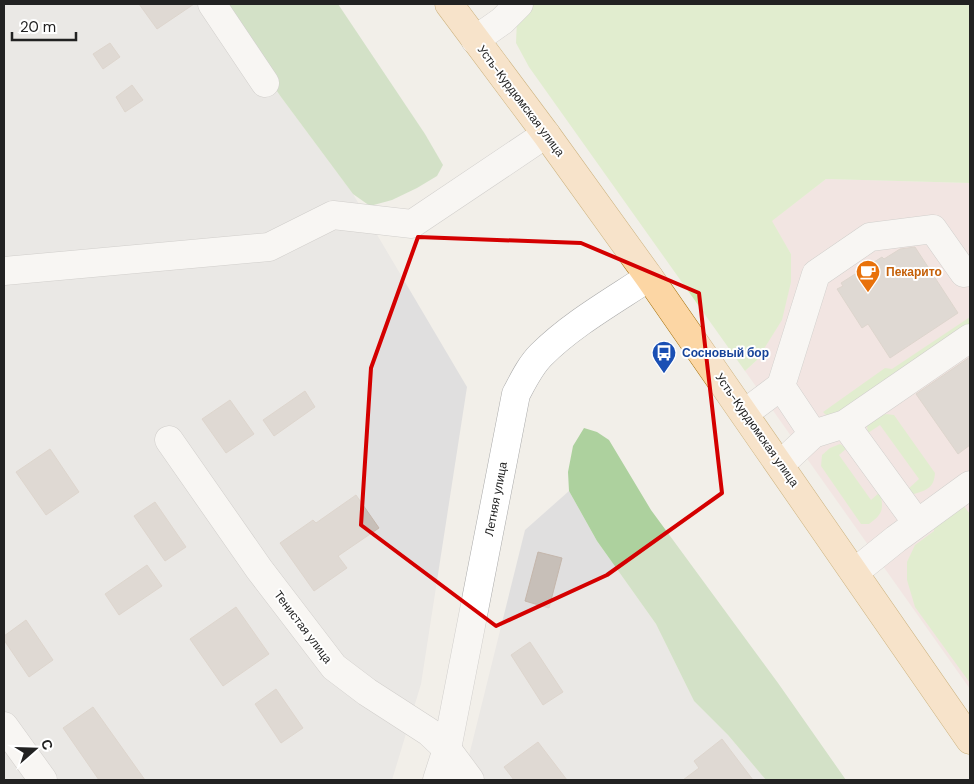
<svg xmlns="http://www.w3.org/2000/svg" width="974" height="784" font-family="'DM Sans',sans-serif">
<rect width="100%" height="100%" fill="#f2efe9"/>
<g fill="#e0dfdf">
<path d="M 4,4 L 217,4 L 281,97 L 353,194 L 467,387 L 421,684 L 392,780 L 4,780 Z"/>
<path d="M 569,491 L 597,541 L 656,624 L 694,701 L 728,735 L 766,780 L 463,780 L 525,530 Z"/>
</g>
<path fill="#f2dad9" d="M 826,179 L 970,183 L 970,689 L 745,371 L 757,360 L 791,254 L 771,221 Z"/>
<g fill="#cdebb0">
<path d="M 533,4 L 970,4 L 970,183 L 826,179 L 772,221 L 791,254 L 791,282 L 782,320 L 757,360 L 745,371 L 529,67 L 516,43 L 517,19 Z"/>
<path d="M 970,317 L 970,327 L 837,416 L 826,415 L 823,412 L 885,368 L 892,369 Z"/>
<path d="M 886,414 L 894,415 L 935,473 C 934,487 928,490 914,494 L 907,490 L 919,479 L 880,425 L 868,433 L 867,426 L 875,418 Z"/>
<path d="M 840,444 L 847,448 L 839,455 L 871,500 L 880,492 C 884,509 883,514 869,524 L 861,524 L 821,466 L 822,455 L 830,448 Z"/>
<path d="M 960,501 L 970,514 L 970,683 L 915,607 L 907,580 L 907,562 L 915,545 L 934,531 L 934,519 Z"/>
</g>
<g fill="#add19e">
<path d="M 217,4 L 338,4 L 425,134 L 443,165 L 437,176 L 417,188 L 392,200 L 370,206 L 353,194 L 281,97 Z"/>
<path d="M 584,428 L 597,432 L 609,440 L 651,510 L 778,683 L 846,780 L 766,780 L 728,735 L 694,701 L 656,624 L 597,541 L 569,491 L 568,472 L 573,446 Z"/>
</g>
<g fill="#c7bfb8" stroke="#c4b6ab">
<path d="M 139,4 L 194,4 L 157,29 Z"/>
<path d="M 110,43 L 120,57 L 103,69 L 93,54 Z"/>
<path d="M 132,85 L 143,100 L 125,112 L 116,97 Z"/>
<path d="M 915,247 L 958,313 L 890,358 L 868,324 L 862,328 L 837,289 L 843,286 L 841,283 L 882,257 L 884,259 L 900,249 Z"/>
<path d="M 970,357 L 970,445 L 958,454 L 916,394 Z"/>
<path d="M 305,391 L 315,407 L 274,436 L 263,420 Z"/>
<path d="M 230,400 L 254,434 L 226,453 L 202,419 Z"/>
<path d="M 50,449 L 79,492 L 46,515 L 16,472 Z"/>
<path d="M 356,495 L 379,528 L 338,556 L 347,568 L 314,591 L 280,543 L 313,520 L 316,523 Z"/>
<path d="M 155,502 L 186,547 L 165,561 L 134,516 Z"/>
<path d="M 538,552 L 562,558 L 549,608 L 525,601 Z"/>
<path d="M 147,565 L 162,586 L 119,615 L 105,594 Z"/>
<path d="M 236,607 L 269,654 L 223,686 L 190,639 Z"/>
<path d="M 26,620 L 53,660 L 29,677 L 4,640 L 4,636 Z"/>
<path d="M 530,642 L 563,692 L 543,705 L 511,655 Z"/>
<path d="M 276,689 L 303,728 L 281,743 L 255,704 Z"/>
<path d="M 93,707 L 145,780 L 99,780 L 63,728 Z"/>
<path d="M 722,739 L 753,780 L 683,780 L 699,768 L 694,761 Z"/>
<path d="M 538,742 L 567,780 L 514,780 L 504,767 Z"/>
</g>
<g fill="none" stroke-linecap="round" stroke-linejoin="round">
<defs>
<g id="minor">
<path d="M 212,4 L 265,83"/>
<path d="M 475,40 L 502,21 L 519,4"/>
<path d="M 4,271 L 269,247 L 333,215 L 412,224 L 546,134"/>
<path d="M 745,413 L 781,386"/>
<path d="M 845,424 L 917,523"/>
<path d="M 813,434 L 781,386 L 816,274 L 870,237 L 933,229 L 964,273"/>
<path d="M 169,440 L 259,569 L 334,667 L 367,692 L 429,732 L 447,749 L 470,780"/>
<path d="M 781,464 L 813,434 L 845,424 L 970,338"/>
<path d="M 855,572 L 896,539 L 970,485"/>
<path d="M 4,726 L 43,780"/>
<path d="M 437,780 L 447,749 L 516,394 C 523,381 530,366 541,355 C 572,324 613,301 649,277"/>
</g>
<path id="major" d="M 449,4 L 546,134 L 649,277 L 970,740"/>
</defs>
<use href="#minor" stroke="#a9a9a9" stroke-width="29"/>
<use href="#major" stroke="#a06b00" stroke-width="29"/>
<use href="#minor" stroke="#fff" stroke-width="28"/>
<use href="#major" stroke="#fcd6a4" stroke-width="28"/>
</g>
<path d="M0 0H974V784H0ZM 418,237 L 581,243 L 699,293 L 722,493 L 607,575 L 496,626 L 361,525 L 371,368 Z" fill="#f2efe9" fill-opacity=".55" fill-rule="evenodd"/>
<path fill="none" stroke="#d40000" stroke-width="4" stroke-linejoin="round" d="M 418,237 L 581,243 L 699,293 L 722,493 L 607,575 L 496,626 L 361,525 L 371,368 Z"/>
<defs>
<symbol id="cafe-pin" viewBox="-11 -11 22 30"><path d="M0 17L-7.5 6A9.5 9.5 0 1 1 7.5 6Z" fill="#e8710a" stroke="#fff"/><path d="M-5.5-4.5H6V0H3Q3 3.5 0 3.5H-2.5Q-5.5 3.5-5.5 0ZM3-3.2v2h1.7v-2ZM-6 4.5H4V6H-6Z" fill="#fff"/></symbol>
<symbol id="bus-pin" viewBox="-11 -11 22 30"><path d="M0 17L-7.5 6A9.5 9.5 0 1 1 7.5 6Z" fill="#1a4fb4" stroke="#fff"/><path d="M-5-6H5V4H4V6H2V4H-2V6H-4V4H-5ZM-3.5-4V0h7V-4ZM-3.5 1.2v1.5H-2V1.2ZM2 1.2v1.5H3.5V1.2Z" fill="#fff"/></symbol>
</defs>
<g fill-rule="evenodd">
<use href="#cafe-pin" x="854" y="258" width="28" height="38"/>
<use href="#bus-pin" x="650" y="339" width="28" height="38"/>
</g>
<g text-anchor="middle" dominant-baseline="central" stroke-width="4" stroke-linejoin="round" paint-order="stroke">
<g font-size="12" fill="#222" stroke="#fff">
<text transform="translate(521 101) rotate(53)">Усть-Курдюмская улица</text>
<text transform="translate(757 430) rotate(55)">Усть-Курдюмская улица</text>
<text transform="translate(496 499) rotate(-79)">Летняя улица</text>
<text transform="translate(303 627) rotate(53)">Тенистая улица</text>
</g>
<g font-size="12" font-weight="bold" fill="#c56008" stroke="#fff" text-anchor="start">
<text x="886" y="272">Пекарито</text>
</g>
<g font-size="12" font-weight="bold" fill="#164399" stroke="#fff" text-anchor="start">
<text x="682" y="353">Сосновый бор</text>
</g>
</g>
<rect width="974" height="784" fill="none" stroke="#222222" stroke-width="10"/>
<g transform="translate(35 749) rotate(70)" stroke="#ffffff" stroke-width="4" paint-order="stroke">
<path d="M0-4L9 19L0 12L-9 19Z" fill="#222222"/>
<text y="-8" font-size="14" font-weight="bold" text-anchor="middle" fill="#222222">С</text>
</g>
<path d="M12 32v8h64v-8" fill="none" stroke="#222222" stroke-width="2.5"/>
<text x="20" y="32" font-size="15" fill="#222222" stroke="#ffffff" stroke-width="4" paint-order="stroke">20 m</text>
</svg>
